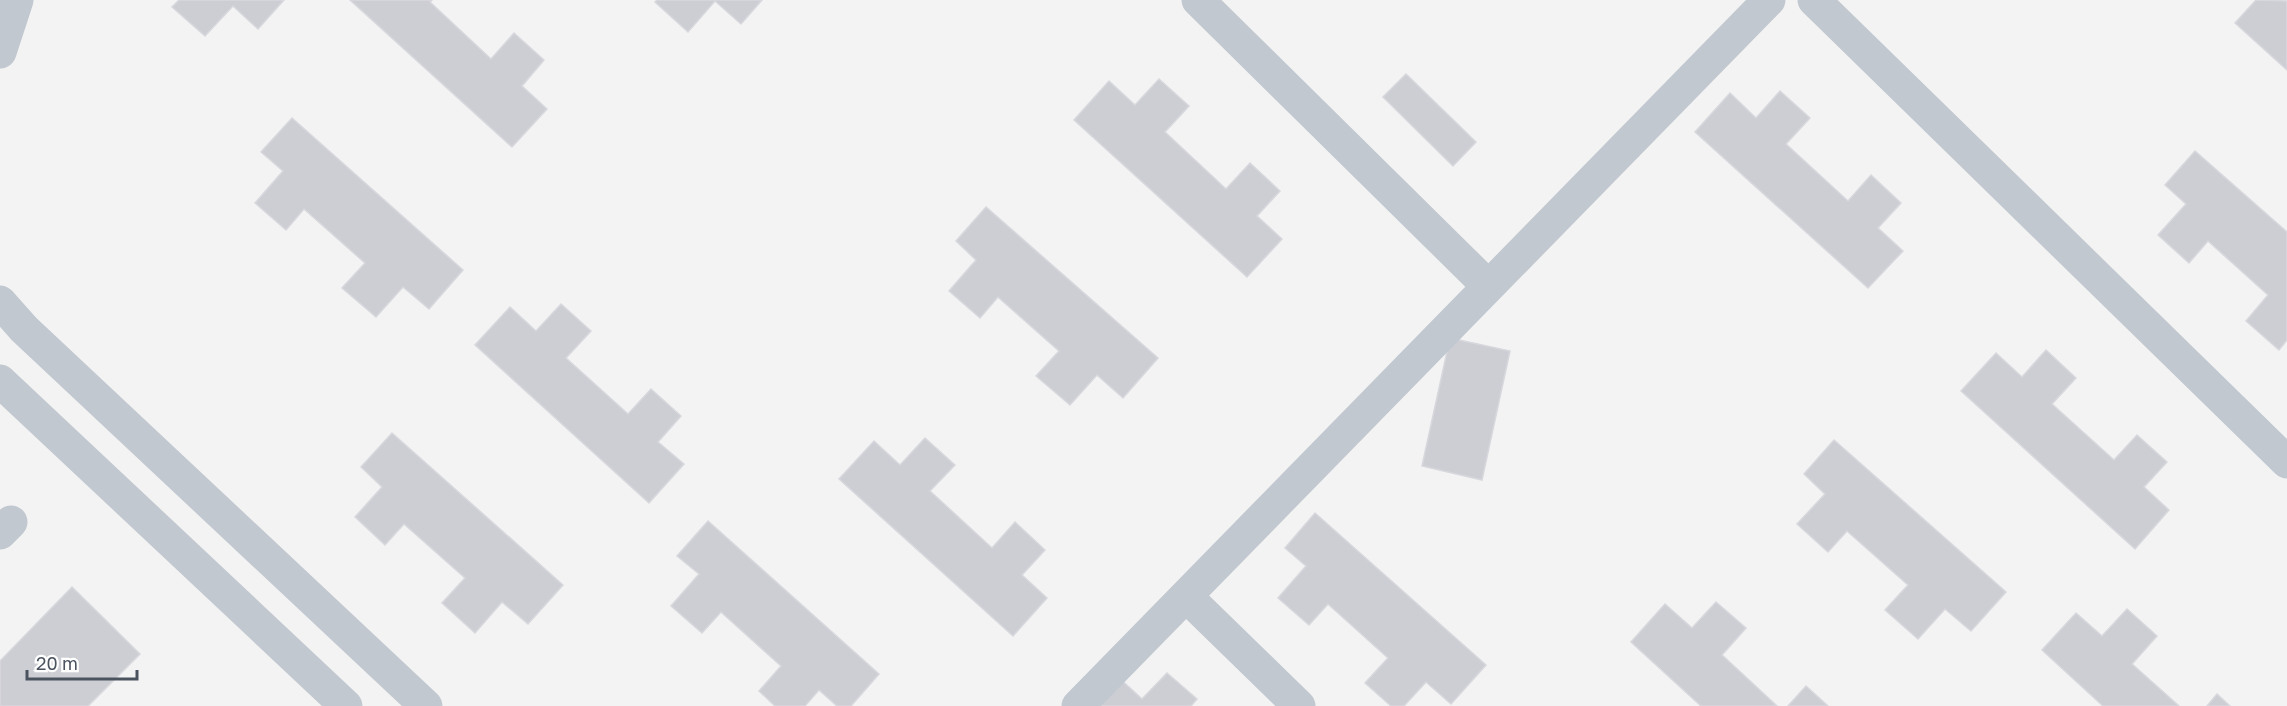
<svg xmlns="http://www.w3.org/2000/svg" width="2287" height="706" font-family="'Golos Text',sans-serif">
<rect width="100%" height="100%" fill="#f4f3f3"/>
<g fill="#cdced4" stroke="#d7d8dd" stroke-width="1.5">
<path d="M 179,0 L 284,0 L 258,29 L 233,6 L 205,36 L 172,7 Z"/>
<path d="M 350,0 L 432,0 L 430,2 L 491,59 L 514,33 L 544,60 L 522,86 L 547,109 L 512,147 Z"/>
<path d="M 657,0 L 762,0 L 741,24 L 715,1 L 688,32 L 655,2 Z"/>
<path d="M 2256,0 L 2287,1 L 2287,70 L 2235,23 Z"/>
<path d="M 1406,74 L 1476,142 L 1453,166 L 1383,97 Z"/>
<path d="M 1159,79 L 1189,106 L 1165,132 L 1226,189 L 1250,163 L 1280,191 L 1257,216 L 1282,239 L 1247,277 L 1074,120 L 1109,81 L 1135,105 Z"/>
<path d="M 1780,91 L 1810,118 L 1786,144 L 1848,201 L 1871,175 L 1901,203 L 1878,228 L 1903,251 L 1868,288 L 1695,132 L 1730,93 L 1756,118 Z"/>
<path d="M 292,118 L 463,270 L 429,309 L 403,287 L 376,317 L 342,288 L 365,263 L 304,209 L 286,230 L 255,203 L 283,171 L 261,152 Z"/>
<path d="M 2195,151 L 2287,232 L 2287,340 L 2279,350 L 2246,321 L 2268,295 L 2208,241 L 2189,263 L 2158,235 L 2186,204 L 2165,185 Z"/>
<path d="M 986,207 L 1158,358 L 1123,398 L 1097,375 L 1070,405 L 1036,376 L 1059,351 L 998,297 L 980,318 L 949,291 L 976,260 L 956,241 Z"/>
<path d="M 561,304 L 591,331 L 566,358 L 628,414 L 651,389 L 681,416 L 658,442 L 684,464 L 649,503 L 475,345 L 510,307 L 536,331 Z"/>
<path d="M 1450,338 L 1510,351 L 1482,480 L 1422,466 Z"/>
<path d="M 2046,350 L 2076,378 L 2052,404 L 2114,460 L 2137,435 L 2167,462 L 2144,487 L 2169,510 L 2135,549 L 1961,391 L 1996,353 L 2022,377 Z"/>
<path d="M 392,433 L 563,585 L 528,624 L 502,602 L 475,633 L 442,603 L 465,578 L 404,524 L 385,545 L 355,517 L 382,487 L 361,467 Z"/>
<path d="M 925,438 L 955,465 L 930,491 L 992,548 L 1015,522 L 1045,550 L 1022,575 L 1047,598 L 1013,636 L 839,479 L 874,441 L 900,465 Z"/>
<path d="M 1834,440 L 2006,592 L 1971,631 L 1945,609 L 1918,639 L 1885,610 L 1908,585 L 1847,531 L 1828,552 L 1797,524 L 1825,494 L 1804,474 Z"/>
<path d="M 1315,513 L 1486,665 L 1451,704 L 1426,682 L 1404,706 L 1391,706 L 1365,683 L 1388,658 L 1328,604 L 1309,625 L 1278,598 L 1306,566 L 1285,548 Z"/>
<path d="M 708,521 L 879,674 L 851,706 L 837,706 L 819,690 L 805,706 L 775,706 L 759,691 L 781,666 L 721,612 L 702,633 L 671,606 L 699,574 L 677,556 Z"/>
<path d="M 72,587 L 140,654 L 88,706 L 0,706 L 0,661 Z"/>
<path d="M 1716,602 L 1746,628 L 1722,655 L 1777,706 L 1701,706 L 1631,642 L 1665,604 L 1692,628 Z"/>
<path d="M 2127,609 L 2157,636 L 2132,664 L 2179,706 L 2103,706 L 2042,650 L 2076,613 L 2102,636 Z"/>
<path d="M 1167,673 L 1197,699 L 1191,706 L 1088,706 L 1116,675 L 1142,699 Z"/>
<path d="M 1806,686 L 1828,706 L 1788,706 Z"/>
<path d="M 2217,694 L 2230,706 L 2207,706 Z"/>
</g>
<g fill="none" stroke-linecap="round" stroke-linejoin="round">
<g stroke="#c1c8d0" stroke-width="33">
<path d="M 1198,0 L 1488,286"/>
<path d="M 1814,0 L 2287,462"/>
<path d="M 0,52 L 17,0"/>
<path d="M 0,302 L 24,329 L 426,706"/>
<path d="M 0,381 L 346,706"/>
<path d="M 0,533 L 11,522"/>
<path d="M 1186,596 L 1299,706"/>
<path d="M 1078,706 L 1769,0"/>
</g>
</g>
<path d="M27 670v9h110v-9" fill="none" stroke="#4b535f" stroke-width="3"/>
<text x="36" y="670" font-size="18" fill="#4b535f" stroke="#ffffff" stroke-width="4.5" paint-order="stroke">20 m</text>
</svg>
